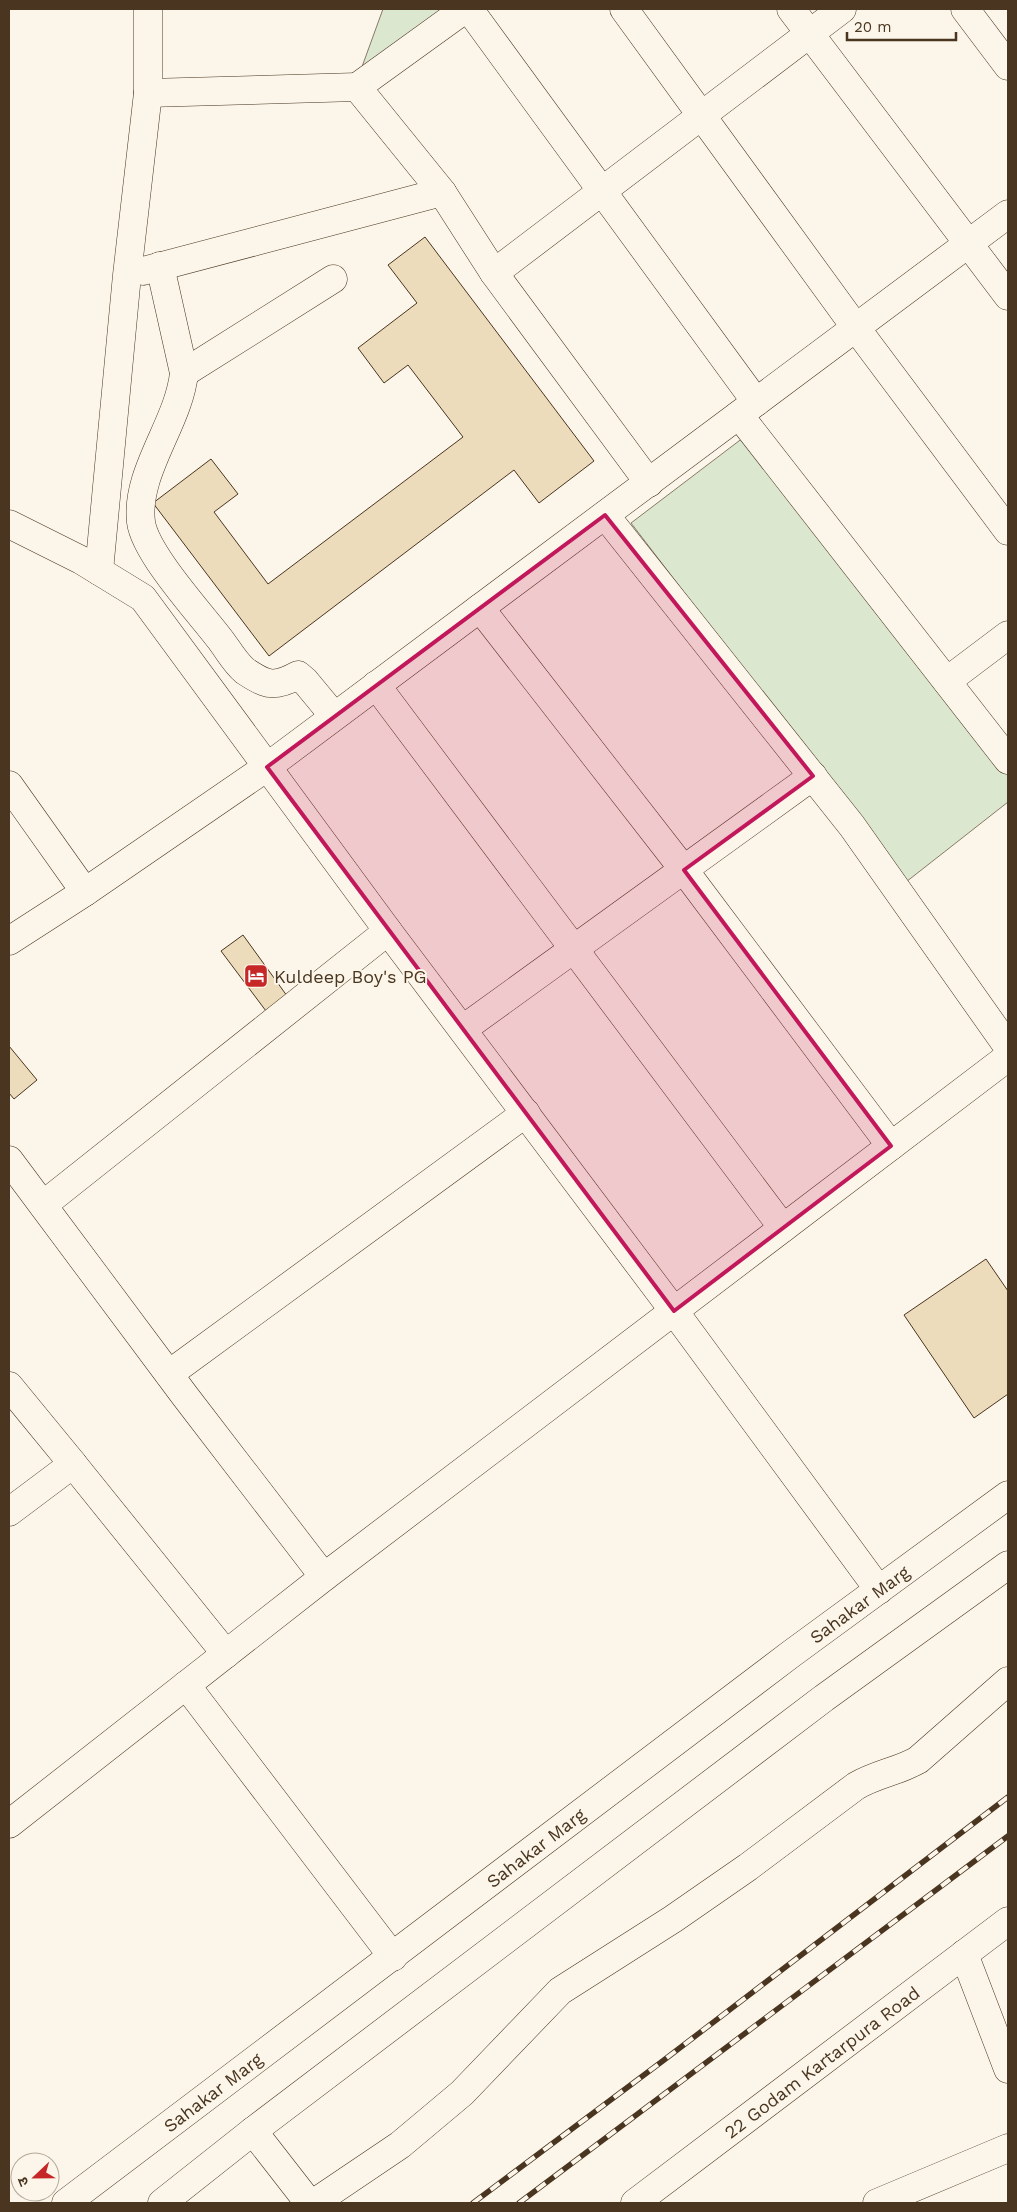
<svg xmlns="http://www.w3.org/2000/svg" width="1017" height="2212" font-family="'Work Sans','Noto Sans Devanagari',sans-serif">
<rect width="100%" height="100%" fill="#fbf6e9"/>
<g fill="#dce7d0" stroke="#887966">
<path d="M 383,9 L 450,9 L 359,75 Z"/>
<path d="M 756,428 L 1008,757 L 1008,802 L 906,882 L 631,523 Z"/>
</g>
<g fill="#ecdcbc" stroke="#4a3520">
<path d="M 425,237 L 594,461 L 539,503 L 514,470 L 269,656 L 153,503 L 211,459 L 238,494 L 214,512 L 268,584 L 463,437 L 408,365 L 384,383 L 358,348 L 417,303 L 388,265 Z"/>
<path d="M 243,935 L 290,1000 L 269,1015 L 221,951 Z"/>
<path d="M 9,1046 L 37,1080 L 14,1099 L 9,1093 Z"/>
<path d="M 986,1259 L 1008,1291 L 1008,1394 L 974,1418 L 904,1315 Z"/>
</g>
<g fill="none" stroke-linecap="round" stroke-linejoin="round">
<defs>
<g id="minor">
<path d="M 469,9 L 756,402"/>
<path d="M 624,9 L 856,328 L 1008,531"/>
<path d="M 791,9 L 1008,296"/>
<path d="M 965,9 L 1008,66"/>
<path d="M 357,87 L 465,9"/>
<path d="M 148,93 L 357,87 L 442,192 L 494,273 L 649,483"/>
<path d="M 160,266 L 184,373 C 179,423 135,472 141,522 C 145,553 199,612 219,638 C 227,648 235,663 245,671 C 251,675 259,680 265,682 C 275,686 289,680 298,675 L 305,681 L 334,716"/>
<path d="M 143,271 L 442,192"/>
<path d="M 494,273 L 842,9"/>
<path d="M 184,373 L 333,279"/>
<path d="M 739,415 L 1008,760"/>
<path d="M 605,515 L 852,826 L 1008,1047"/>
<path d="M 9,524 L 81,560 L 143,598 L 388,931 L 674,1311 L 879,1590"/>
<path d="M 99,571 L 127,275 L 148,93 L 148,9"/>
<path d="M 480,608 L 684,870 L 891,1146"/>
<path d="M 947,681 L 1008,635"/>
<path d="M 376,685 L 783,1228"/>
<path d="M 9,785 L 85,892 L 267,767 L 1008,214"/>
<path d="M 9,941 L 85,892"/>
<path d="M 463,1029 L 813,776"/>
<path d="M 9,1160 L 185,1396 L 324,1577"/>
<path d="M 43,1205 L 388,931"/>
<path d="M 169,1374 L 526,1113"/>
<path d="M 9,1386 L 73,1464 L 9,1512"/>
<path d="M 73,1464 L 226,1654"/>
<path d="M 186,1685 L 393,1957"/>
<path d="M 9,1824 L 324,1577 L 1008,1057"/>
<path d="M 964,1954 L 1008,2069"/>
<path d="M 253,2131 L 309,2203"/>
<path id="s1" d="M 66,2203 L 791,1654 L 1008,1495"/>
<path d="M 162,2203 L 253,2131 L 824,1698 L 1008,1565"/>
<path d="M 314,2203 L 400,2145 L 462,2093 L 560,1991 L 673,1919 L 748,1867 L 856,1786 C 876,1774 899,1771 918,1760 L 1008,1681"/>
<path id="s2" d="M 635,2203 L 1008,1921"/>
<path d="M 877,2203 L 1008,2148"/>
</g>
</defs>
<use href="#minor" stroke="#4a3520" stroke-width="29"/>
<use href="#minor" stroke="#fbf6e9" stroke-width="28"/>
<defs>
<g id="rail">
<path d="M 473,2203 L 664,2060 L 1008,1797"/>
<path d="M 519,2203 L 1008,1836"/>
</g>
</defs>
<use href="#rail" stroke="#4a3520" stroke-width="5.5"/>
<use href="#rail" stroke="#fbf6e9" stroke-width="4" stroke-dasharray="11" stroke-linecap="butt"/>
</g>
<path fill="#c2185b" fill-opacity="0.2" stroke="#c2185b" stroke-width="4" stroke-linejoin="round" d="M 605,515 L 813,776 L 684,870 L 891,1146 L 674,1311 L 267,767 Z"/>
<defs>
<symbol id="hotel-square" viewBox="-11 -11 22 22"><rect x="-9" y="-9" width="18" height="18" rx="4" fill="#c62828" stroke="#fbf6e9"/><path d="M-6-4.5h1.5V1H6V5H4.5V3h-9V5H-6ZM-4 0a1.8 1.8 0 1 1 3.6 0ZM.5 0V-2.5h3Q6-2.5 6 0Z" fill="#fff"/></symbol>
</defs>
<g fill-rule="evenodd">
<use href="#hotel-square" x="242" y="962" width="28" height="28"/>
</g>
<g text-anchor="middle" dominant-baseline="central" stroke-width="4" stroke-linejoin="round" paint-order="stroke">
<g font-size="18" fill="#4a3520" stroke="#fbf6e9" text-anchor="start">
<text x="274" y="976">Kuldeep Boy's PG</text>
</g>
<g font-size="18" fill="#4a3520" stroke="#fbf6e9">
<text stroke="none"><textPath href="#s1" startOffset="994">Sahakar Marg</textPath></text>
<text stroke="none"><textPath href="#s1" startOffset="589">Sahakar Marg</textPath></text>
<text stroke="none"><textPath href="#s2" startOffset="234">22 Godam Kartarpura Road</textPath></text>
<text stroke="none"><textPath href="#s1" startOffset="184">Sahakar Marg</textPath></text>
</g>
</g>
<rect width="1017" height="2212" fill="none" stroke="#4a3520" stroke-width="20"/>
<g transform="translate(35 2177) rotate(248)"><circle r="24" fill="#fbf6e9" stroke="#b4a999"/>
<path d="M0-4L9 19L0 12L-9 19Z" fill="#c62828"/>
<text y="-8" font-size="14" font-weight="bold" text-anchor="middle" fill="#4a3520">उ</text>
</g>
<path d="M847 32v8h109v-8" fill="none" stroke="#4a3520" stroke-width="2.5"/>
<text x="854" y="32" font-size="15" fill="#4a3520" stroke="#fbf6e9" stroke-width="4" paint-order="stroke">20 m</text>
</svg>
